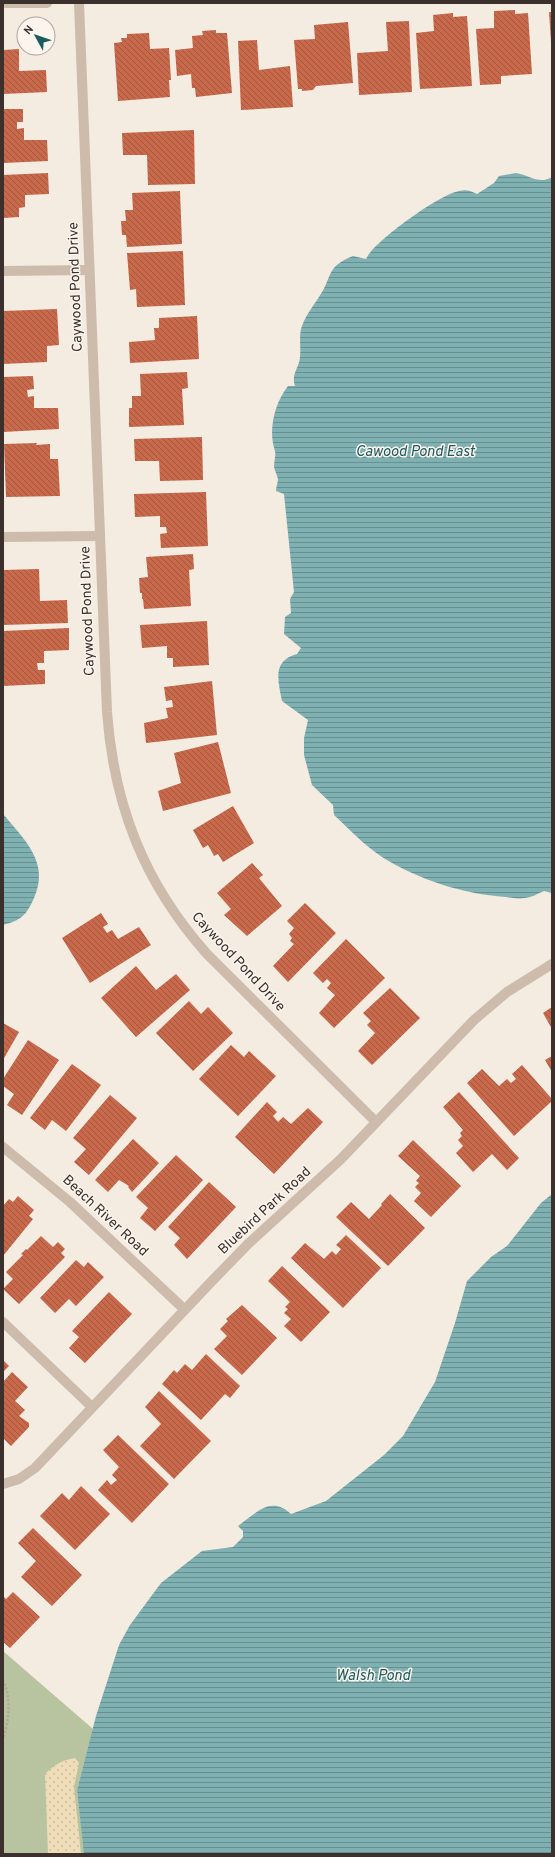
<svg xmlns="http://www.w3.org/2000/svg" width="555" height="1857" font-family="Overpass,sans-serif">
<defs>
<pattern id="sand-dots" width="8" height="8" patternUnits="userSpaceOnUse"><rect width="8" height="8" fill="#efdcb8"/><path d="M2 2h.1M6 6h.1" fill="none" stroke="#cebd9e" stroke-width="1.8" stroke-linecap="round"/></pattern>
<pattern id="water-rules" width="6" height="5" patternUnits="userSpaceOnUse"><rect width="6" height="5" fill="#7fb0b2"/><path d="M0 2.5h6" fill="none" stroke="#699091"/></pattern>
<pattern id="building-back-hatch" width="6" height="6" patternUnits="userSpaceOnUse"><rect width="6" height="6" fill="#c8694b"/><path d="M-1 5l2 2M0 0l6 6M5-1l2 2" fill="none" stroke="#a4573f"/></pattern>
</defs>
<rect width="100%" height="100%" fill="#f4ebe1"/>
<path fill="#b8c4a0" d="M 3,1651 L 93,1729 L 77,1790 L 85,1854 L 3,1854 Z"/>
<path fill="url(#sand-dots)" d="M 75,1758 L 79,1763 L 74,1787 L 81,1854 L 48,1854 L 45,1774 C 54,1765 62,1760 75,1758 Z"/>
<g fill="url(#water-rules)">
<path d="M 516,173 C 529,175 539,185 552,177 L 552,893 L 544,891 C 537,894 531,898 524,898 C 518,899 512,898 506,897 C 463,894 419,880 382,857 C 364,845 349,829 334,815 L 333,805 L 312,785 L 304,755 L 304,738 L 308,720 L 282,701 C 278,680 272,661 297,654 L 301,648 L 284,634 L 285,617 L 291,613 L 290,599 L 294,592 L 284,494 L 276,491 C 276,487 278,482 278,479 C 277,475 275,471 274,467 C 274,462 276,455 275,451 C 268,431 274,404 288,386 L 295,386 C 291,373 299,369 300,357 C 301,348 299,339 301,329 C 305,316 312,308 319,297 C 333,277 325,267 353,256 L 366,259 C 373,242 440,194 459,191 C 466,189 471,191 477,194 L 494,183 L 499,176 Z"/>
<path d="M 3,814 C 25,840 50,863 34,898 C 26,916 21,920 3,925 Z"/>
<path d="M 552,1194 L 552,1854 L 84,1854 L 77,1790 L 96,1716 L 119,1645 L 130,1625 L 161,1583 L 202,1551 L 233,1547 L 243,1537 L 243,1531 L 238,1526 C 256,1513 271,1495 291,1514 L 326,1501 L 384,1455 L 403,1436 L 435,1382 L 455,1323 L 467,1281 L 491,1257 L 507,1246 L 541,1203 Z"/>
</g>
<g fill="url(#building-back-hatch)">
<path d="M 515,10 L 515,14 L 528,13 L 532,74 L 501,76 L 501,84 L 480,85 L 476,29 L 494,28 L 494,11 Z"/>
<path d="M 549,12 L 552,12 L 552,42 L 551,42 Z"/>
<path d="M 453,13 L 453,17 L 467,16 L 472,86 L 420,89 L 416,33 L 434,31 L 433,15 Z"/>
<path d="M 409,21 L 412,92 L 359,95 L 357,53 L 388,51 L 386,22 Z"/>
<path d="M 348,22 L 353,83 L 316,86 L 313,90 L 302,91 L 302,89 L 298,89 L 294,40 L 315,39 L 314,25 Z"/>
<path d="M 216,30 L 216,33 L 227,33 L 232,93 L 196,97 L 195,88 L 192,88 L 191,74 L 177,76 L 175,50 L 193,48 L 192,36 L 203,35 L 202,31 Z"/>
<path d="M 149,33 L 150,49 L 169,48 L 171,80 L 169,80 L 170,97 L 118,101 L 114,43 L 122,42 L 121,38 L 127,38 L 127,34 Z"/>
<path d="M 257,40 L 259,70 L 290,66 L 293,107 L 241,110 L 238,41 Z"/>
<path d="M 19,49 L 19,71 L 46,70 L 47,92 L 3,94 L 3,50 Z"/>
<path d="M 3,109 L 23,109 L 23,122 L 17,122 L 17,129 L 24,128 L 24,140 L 47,140 L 48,161 L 3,163 Z"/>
<path d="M 194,130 L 195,184 L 148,185 L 147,155 L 123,155 L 122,133 Z"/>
<path d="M 48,173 L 49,194 L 25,195 L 25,207 L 19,208 L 19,217 L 3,218 L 3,175 Z"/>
<path d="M 180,191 L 182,244 L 127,247 L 126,235 L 122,235 L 121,221 L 126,221 L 125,210 L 133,210 L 132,193 Z"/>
<path d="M 183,251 L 185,305 L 137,307 L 136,289 L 130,290 L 127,253 Z"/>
<path d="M 57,309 L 59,345 L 47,346 L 47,362 L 3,364 L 3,311 Z"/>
<path d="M 197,316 L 199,359 L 130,363 L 129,342 L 155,340 L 154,328 L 159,328 L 159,318 Z"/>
<path d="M 187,372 L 188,388 L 182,389 L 184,425 L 129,427 L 129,408 L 132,408 L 132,396 L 141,396 L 140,374 Z"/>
<path d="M 33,376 L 34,389 L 27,390 L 28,397 L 34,396 L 34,408 L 58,408 L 59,429 L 3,432 L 3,377 Z"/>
<path d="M 202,437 L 203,480 L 160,481 L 159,461 L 135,461 L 134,439 Z"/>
<path d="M 37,443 L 36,445 L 50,444 L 50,459 L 58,459 L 60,496 L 6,497 L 4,444 Z"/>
<path d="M 206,492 L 208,546 L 161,548 L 160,534 L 167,533 L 166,527 L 160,527 L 160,516 L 135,517 L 134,494 Z"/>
<path d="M 193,554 L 194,569 L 189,570 L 191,606 L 144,609 L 143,599 L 142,599 L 142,593 L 140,593 L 139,578 L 148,577 L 146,557 Z"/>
<path d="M 39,569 L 40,601 L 67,600 L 68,623 L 3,625 L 3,570 Z"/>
<path d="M 207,621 L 209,665 L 173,667 L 173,658 L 167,658 L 167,646 L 142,648 L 140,625 Z"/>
<path d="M 69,628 L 69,650 L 44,651 L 44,663 L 37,663 L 38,670 L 45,670 L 45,684 L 3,686 L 3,631 Z"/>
<path d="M 212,681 L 217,735 L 146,743 L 144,723 L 168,718 L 166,708 L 173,707 L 172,700 L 166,701 L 164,687 Z"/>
<path d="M 218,742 L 231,793 L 163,811 L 158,791 L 181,783 L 174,753 Z"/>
<path d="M 233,806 L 254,843 L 223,862 L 218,854 L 214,856 L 208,845 L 203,848 L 193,830 Z"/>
<path d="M 252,863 L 263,875 L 259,878 L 282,906 L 247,936 L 224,915 L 231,909 L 217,893 Z"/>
<path d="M 305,903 L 336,933 L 288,982 L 273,966 L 294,944 L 290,941 L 292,938 L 289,934 L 294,928 L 287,921 Z"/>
<path d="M 101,913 L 108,924 L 103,927 L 107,933 L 112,930 L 118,939 L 139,927 L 151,945 L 90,983 L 62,938 Z"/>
<path d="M 346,939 L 385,978 L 334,1028 L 319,1013 L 335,995 L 327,988 L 331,983 L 327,979 L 323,983 L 313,973 Z"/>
<path d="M 136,966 L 156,990 L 176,974 L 190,990 L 136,1037 L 101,998 Z"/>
<path d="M 390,988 L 420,1018 L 372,1065 L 358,1051 L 375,1033 L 367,1025 L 371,1021 L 363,1013 Z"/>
<path d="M 189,1001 L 201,1014 L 208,1007 L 233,1033 L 193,1071 L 156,1033 Z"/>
<path d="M 552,1007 L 552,1029 L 543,1013 Z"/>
<path d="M 3,1023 L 19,1032 L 3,1060 Z"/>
<path d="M 28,1040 L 59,1060 L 22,1115 L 7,1105 L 14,1094 L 3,1086 L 3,1079 Z"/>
<path d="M 231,1045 L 244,1057 L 249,1051 L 276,1076 L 238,1116 L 199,1079 Z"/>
<path d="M 552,1056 L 552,1072 L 545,1060 Z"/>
<path d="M 72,1064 L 101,1085 L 66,1131 L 52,1120 L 45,1130 L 30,1118 Z"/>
<path d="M 522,1065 L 552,1099 L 552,1101 L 514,1136 L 467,1083 L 482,1069 L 499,1086 L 507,1079 L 511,1083 L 516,1079 L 512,1074 Z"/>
<path d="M 459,1092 L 519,1158 L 507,1170 L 492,1154 L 473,1172 L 456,1153 L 463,1146 L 458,1140 L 462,1136 L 460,1133 L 463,1130 L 443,1107 Z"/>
<path d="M 110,1095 L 137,1118 L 89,1175 L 74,1162 L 86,1149 L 73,1138 Z"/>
<path d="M 267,1102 L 277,1112 L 273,1116 L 278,1122 L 283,1117 L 291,1124 L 308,1108 L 323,1122 L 274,1174 L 235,1137 Z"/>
<path d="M 133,1139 L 159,1163 L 132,1192 L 128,1187 L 129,1186 L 119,1180 L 108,1192 L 95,1180 Z"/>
<path d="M 413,1140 L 461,1186 L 431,1217 L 414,1201 L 421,1193 L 415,1187 L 419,1183 L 416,1181 L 420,1176 L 398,1156 Z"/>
<path d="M 176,1155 L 203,1180 L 155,1231 L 140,1218 L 148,1208 L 136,1197 Z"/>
<path d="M 209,1182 L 236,1207 L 187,1259 L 174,1245 L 180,1238 L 168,1227 Z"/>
<path d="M 390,1194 L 425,1228 L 388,1266 L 336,1217 L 351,1202 L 369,1219 L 382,1205 L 381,1204 Z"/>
<path d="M 18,1196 L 34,1210 L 29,1216 L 33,1219 L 3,1256 L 3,1206 L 9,1199 L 13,1202 Z"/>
<path d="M 346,1235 L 381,1268 L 343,1308 L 291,1258 L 305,1243 L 324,1259 L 332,1251 L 336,1255 L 341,1249 L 336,1245 Z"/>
<path d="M 41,1236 L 53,1247 L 58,1242 L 65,1249 L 61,1253 L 65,1257 L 19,1304 L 3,1289 L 13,1279 L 6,1272 L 23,1255 L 21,1254 L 26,1249 L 27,1250 Z"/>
<path d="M 76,1260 L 84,1267 L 88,1262 L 104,1277 L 76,1306 L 69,1299 L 55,1313 L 40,1298 Z"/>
<path d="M 282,1266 L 330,1312 L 301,1342 L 284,1326 L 291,1319 L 284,1313 L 288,1309 L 285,1307 L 290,1302 L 268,1281 Z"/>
<path d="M 109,1292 L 132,1314 L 85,1363 L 69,1348 L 79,1337 L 72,1331 Z"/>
<path d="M 242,1305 L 277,1338 L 242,1375 L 214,1349 L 227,1336 L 220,1329 L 228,1321 L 226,1319 Z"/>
<path d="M 206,1354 L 240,1386 L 230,1398 L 225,1394 L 201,1420 L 162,1384 L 174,1370 L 177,1373 L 185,1364 L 192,1370 Z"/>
<path d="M 3,1360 L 9,1366 L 3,1372 Z"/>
<path d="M 12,1372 L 28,1387 L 15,1401 L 25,1410 L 19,1416 L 29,1423 L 29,1427 L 11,1446 L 3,1438 L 3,1382 Z"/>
<path d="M 159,1391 L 211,1441 L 174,1479 L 140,1446 L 161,1424 L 145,1407 Z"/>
<path d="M 118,1435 L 169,1484 L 132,1523 L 98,1490 L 107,1480 L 111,1485 L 117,1480 L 112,1475 L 119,1467 L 103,1450 Z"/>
<path d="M 81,1486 L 110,1514 L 75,1550 L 40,1516 L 62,1493 L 69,1500 Z"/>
<path d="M 33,1528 L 82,1575 L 52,1606 L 21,1577 L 36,1561 L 18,1543 Z"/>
<path d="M 13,1592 L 40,1617 L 10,1648 L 3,1642 L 3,1596 L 6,1599 Z"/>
</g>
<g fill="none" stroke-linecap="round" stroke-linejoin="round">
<path stroke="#b9a596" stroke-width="2.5" stroke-dasharray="2 2" stroke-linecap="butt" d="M 3,1680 C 12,1700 9,1719 3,1739"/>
<path stroke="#cdbbac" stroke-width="10" d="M 3,1322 L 92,1407"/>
<g stroke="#cdbbac" stroke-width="10">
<path d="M 6,3 L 47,3"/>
<path d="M 79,3 L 107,712 C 114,806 144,883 207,954 L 376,1122"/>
<path d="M 3,271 L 89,270"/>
<path d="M 3,537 L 99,536"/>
<path d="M 3,1147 L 70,1202 L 184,1309"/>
<path d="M 3,1484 L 19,1479 L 35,1468 L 212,1281 L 248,1244 L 341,1159 L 474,1020 L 507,992 L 552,964"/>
</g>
</g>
<g text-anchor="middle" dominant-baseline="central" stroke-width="3" stroke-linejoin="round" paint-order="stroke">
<g font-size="14" fill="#3b302b" stroke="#fbf5ee">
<text transform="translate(76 287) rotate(-92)">Caywood Pond Drive</text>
<text transform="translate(88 611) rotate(-92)">Caywood Pond Drive</text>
<text transform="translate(238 962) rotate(47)">Caywood Pond Drive</text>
<text transform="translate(265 1211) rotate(-43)">Bluebird Park Road</text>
<text transform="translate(105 1216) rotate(43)">Beach River Road</text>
</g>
<g font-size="15" font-style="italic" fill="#1f5a5e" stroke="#fbf5ee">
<text x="415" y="452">Cawood Pond East</text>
<text x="373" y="1676">Walsh Pond</text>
</g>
</g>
<rect width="555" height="1857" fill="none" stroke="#3b302b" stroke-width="8"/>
<g transform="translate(36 36) rotate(310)"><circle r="19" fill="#fbf5ee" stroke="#aea6a0"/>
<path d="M0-3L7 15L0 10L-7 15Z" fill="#1f5a5e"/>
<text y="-6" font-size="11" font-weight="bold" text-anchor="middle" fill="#3b302b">N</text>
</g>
</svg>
